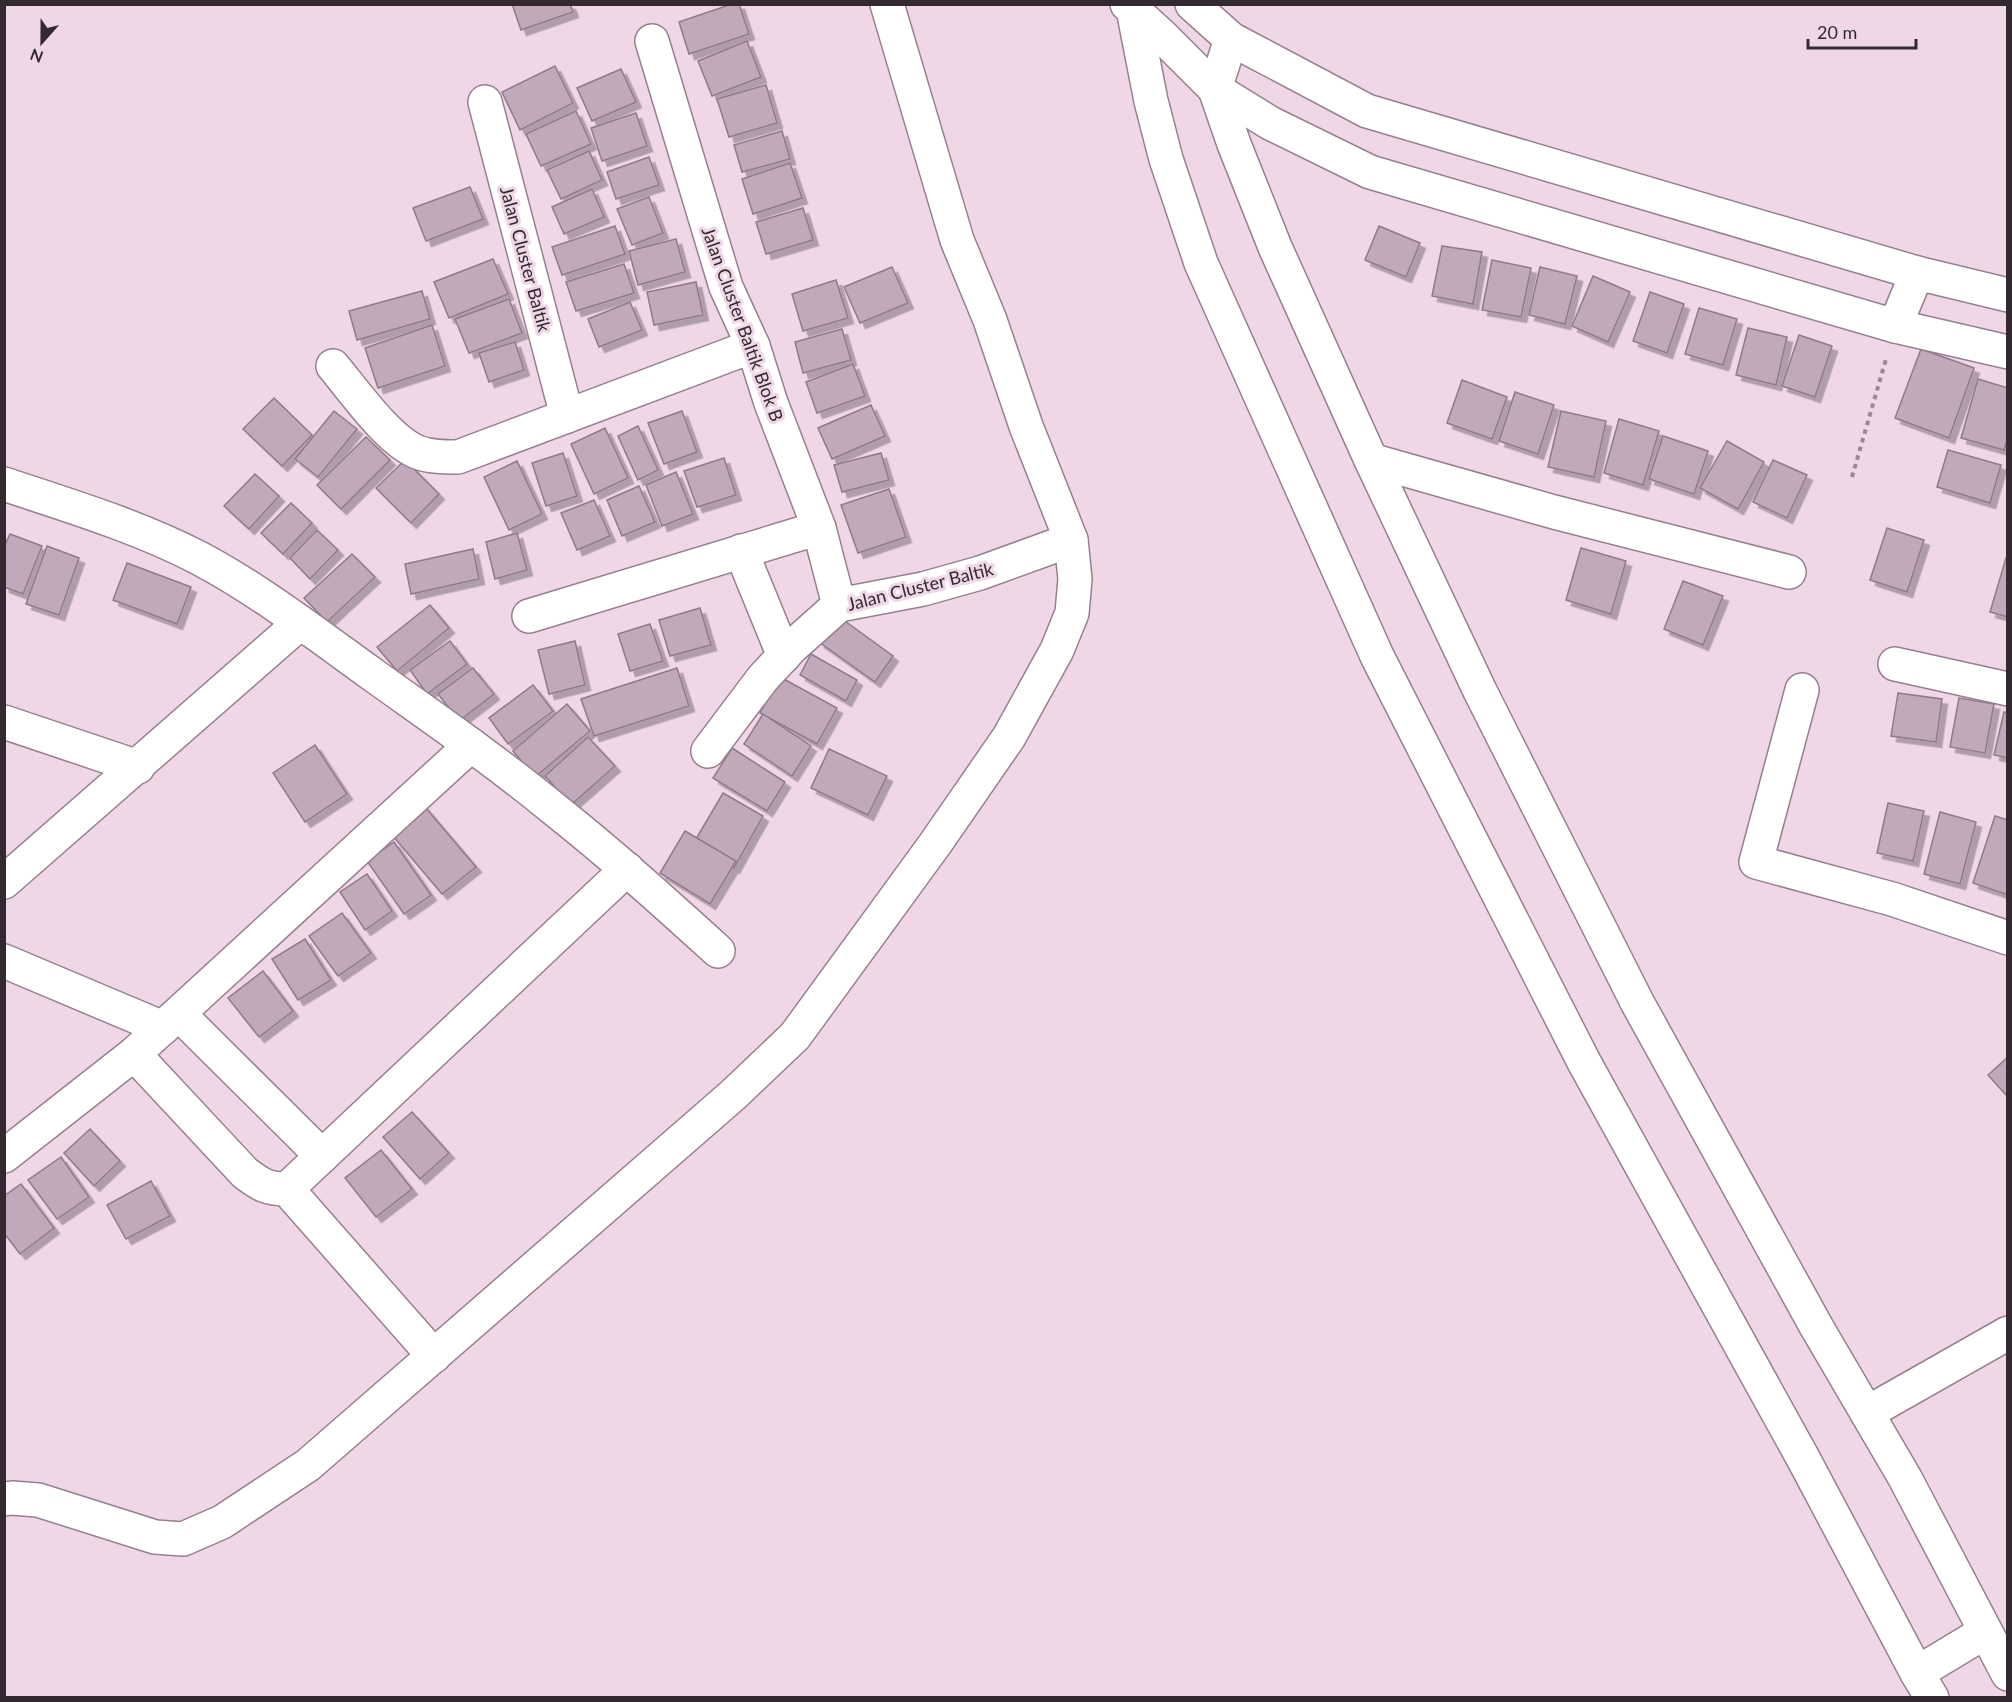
<svg xmlns="http://www.w3.org/2000/svg" width="2012" height="1702" font-family="Lato,sans-serif">
<defs>
<filter id="shadow"><feDropShadow dx="5.5" dy="5.5" stdDeviation="0" flood-color="#0004"/></filter>
</defs>
<rect width="100%" height="100%" fill="#efd7e8"/>
<g fill="#c0a9ba" stroke="#907a8a" stroke-width="1.5" filter="url(#shadow)">
<path d="M 512,4 L 570,4 L 573,12 L 521,30 Z"/>
<path d="M 732,4 L 739,4 L 749,34 L 689,54 L 679,22 Z"/>
<path d="M 747,41 L 761,77 L 712,96 L 698,61 Z"/>
<path d="M 555,66 L 573,103 L 520,130 L 502,92 Z"/>
<path d="M 621,69 L 636,102 L 592,121 L 577,88 Z"/>
<path d="M 766,85 L 777,123 L 729,137 L 717,99 Z"/>
<path d="M 576,111 L 591,144 L 541,166 L 526,134 Z"/>
<path d="M 636,113 L 647,146 L 602,161 L 591,128 Z"/>
<path d="M 782,131 L 790,159 L 742,172 L 734,145 Z"/>
<path d="M 589,151 L 602,180 L 561,199 L 547,170 Z"/>
<path d="M 649,157 L 659,185 L 616,199 L 607,172 Z"/>
<path d="M 790,163 L 802,198 L 753,214 L 742,179 Z"/>
<path d="M 470,187 L 483,219 L 426,241 L 413,208 Z"/>
<path d="M 592,189 L 604,217 L 564,234 L 552,207 Z"/>
<path d="M 649,197 L 663,233 L 632,245 L 617,209 Z"/>
<path d="M 803,208 L 813,240 L 766,254 L 756,222 Z"/>
<path d="M 615,226 L 625,254 L 562,275 L 552,247 Z"/>
<path d="M 1379,226 L 1420,243 L 1406,277 L 1365,260 Z"/>
<path d="M 676,239 L 685,272 L 638,285 L 629,251 Z"/>
<path d="M 1442,246 L 1482,252 L 1473,304 L 1432,296 Z"/>
<path d="M 493,259 L 508,294 L 449,318 L 434,282 Z"/>
<path d="M 1492,260 L 1531,268 L 1521,317 L 1482,310 Z"/>
<path d="M 624,264 L 634,293 L 576,311 L 566,282 Z"/>
<path d="M 892,267 L 908,303 L 860,323 L 844,287 Z"/>
<path d="M 1540,267 L 1577,276 L 1565,324 L 1529,315 Z"/>
<path d="M 1593,276 L 1630,292 L 1608,342 L 1572,326 Z"/>
<path d="M 836,280 L 848,318 L 803,331 L 792,294 Z"/>
<path d="M 696,282 L 703,315 L 654,325 L 647,292 Z"/>
<path d="M 422,291 L 430,319 L 357,340 L 349,311 Z"/>
<path d="M 1650,292 L 1684,304 L 1667,353 L 1633,341 Z"/>
<path d="M 509,299 L 522,333 L 469,353 L 455,319 Z"/>
<path d="M 630,302 L 642,330 L 599,347 L 588,319 Z"/>
<path d="M 1699,308 L 1737,319 L 1723,365 L 1685,354 Z"/>
<path d="M 432,325 L 445,366 L 378,388 L 365,348 Z"/>
<path d="M 1748,328 L 1787,337 L 1776,385 L 1736,375 Z"/>
<path d="M 842,329 L 851,360 L 803,373 L 795,342 Z"/>
<path d="M 1799,335 L 1832,346 L 1815,397 L 1782,386 Z"/>
<path d="M 515,342 L 524,370 L 489,382 L 479,353 Z"/>
<path d="M 1921,349 L 1974,368 L 1949,438 L 1895,418 Z"/>
<path d="M 853,364 L 865,396 L 817,413 L 806,382 Z"/>
<path d="M 1978,379 L 2008,388 L 2008,437 L 2004,450 L 1961,438 Z"/>
<path d="M 1462,380 L 1507,397 L 1492,439 L 1447,423 Z"/>
<path d="M 1515,392 L 1554,405 L 1538,454 L 1499,441 Z"/>
<path d="M 274,398 L 312,435 L 282,466 L 243,429 Z"/>
<path d="M 871,405 L 885,436 L 832,459 L 818,428 Z"/>
<path d="M 334,411 L 357,429 L 318,477 L 295,459 Z"/>
<path d="M 682,411 L 697,452 L 664,464 L 648,423 Z"/>
<path d="M 1561,411 L 1606,421 L 1594,477 L 1548,467 Z"/>
<path d="M 1619,419 L 1659,431 L 1643,485 L 1604,473 Z"/>
<path d="M 638,426 L 658,470 L 638,480 L 618,436 Z"/>
<path d="M 605,428 L 628,478 L 594,494 L 571,444 Z"/>
<path d="M 1663,436 L 1708,451 L 1694,494 L 1649,479 Z"/>
<path d="M 366,437 L 390,460 L 341,509 L 317,485 Z"/>
<path d="M 1727,441 L 1764,462 L 1738,509 L 1700,488 Z"/>
<path d="M 1948,450 L 2001,465 L 1990,503 L 1937,487 Z"/>
<path d="M 563,453 L 577,496 L 546,506 L 532,463 Z"/>
<path d="M 881,453 L 889,480 L 842,492 L 834,465 Z"/>
<path d="M 724,458 L 736,495 L 697,507 L 684,471 Z"/>
<path d="M 405,460 L 439,494 L 411,523 L 376,488 Z"/>
<path d="M 1773,460 L 1807,475 L 1787,518 L 1753,502 Z"/>
<path d="M 517,461 L 542,514 L 509,530 L 484,477 Z"/>
<path d="M 676,472 L 693,514 L 662,526 L 646,485 Z"/>
<path d="M 255,474 L 279,496 L 249,529 L 224,506 Z"/>
<path d="M 639,486 L 655,522 L 622,536 L 607,500 Z"/>
<path d="M 889,489 L 906,537 L 858,553 L 841,505 Z"/>
<path d="M 594,500 L 610,536 L 577,550 L 561,513 Z"/>
<path d="M 291,503 L 312,523 L 283,554 L 261,533 Z"/>
<path d="M 1887,528 L 1924,540 L 1907,592 L 1870,580 Z"/>
<path d="M 317,530 L 338,550 L 310,579 L 290,558 Z"/>
<path d="M 517,533 L 527,570 L 495,579 L 486,542 Z"/>
<path d="M 10,534 L 42,546 L 23,594 L 4,587 L 4,547 Z"/>
<path d="M 47,546 L 79,558 L 59,615 L 26,604 Z"/>
<path d="M 1581,548 L 1626,561 L 1611,614 L 1566,600 Z"/>
<path d="M 473,549 L 479,579 L 411,594 L 405,564 Z"/>
<path d="M 352,554 L 375,577 L 327,622 L 304,598 Z"/>
<path d="M 2006,558 L 2008,558 L 2008,617 L 1990,612 Z"/>
<path d="M 127,563 L 191,587 L 177,624 L 113,600 Z"/>
<path d="M 1683,581 L 1723,596 L 1703,645 L 1664,629 Z"/>
<path d="M 430,605 L 449,628 L 397,671 L 377,647 Z"/>
<path d="M 700,608 L 711,645 L 670,656 L 659,620 Z"/>
<path d="M 838,616 L 893,656 L 875,682 L 819,642 Z"/>
<path d="M 650,624 L 663,661 L 630,671 L 618,634 Z"/>
<path d="M 450,641 L 467,664 L 427,694 L 410,670 Z"/>
<path d="M 575,641 L 585,685 L 549,694 L 538,650 Z"/>
<path d="M 811,654 L 857,680 L 846,701 L 800,675 Z"/>
<path d="M 473,668 L 494,694 L 459,721 L 438,694 Z"/>
<path d="M 677,668 L 689,706 L 594,736 L 581,699 Z"/>
<path d="M 780,677 L 837,708 L 817,744 L 760,713 Z"/>
<path d="M 533,685 L 553,711 L 508,744 L 489,718 Z"/>
<path d="M 1898,693 L 1942,699 L 1936,742 L 1891,736 Z"/>
<path d="M 1959,698 L 1994,704 L 1985,753 L 1950,747 Z"/>
<path d="M 567,704 L 590,731 L 535,777 L 513,751 Z"/>
<path d="M 2004,712 L 2008,713 L 2008,758 L 1994,755 Z"/>
<path d="M 763,714 L 811,746 L 792,776 L 744,744 Z"/>
<path d="M 588,737 L 615,766 L 571,805 L 545,776 Z"/>
<path d="M 315,745 L 347,794 L 305,822 L 273,773 Z"/>
<path d="M 732,748 L 785,782 L 767,811 L 713,778 Z"/>
<path d="M 829,749 L 887,776 L 868,815 L 811,788 Z"/>
<path d="M 723,793 L 763,816 L 734,868 L 693,844 Z"/>
<path d="M 420,801 L 476,867 L 442,894 L 387,829 Z"/>
<path d="M 1888,803 L 1924,811 L 1913,861 L 1877,853 Z"/>
<path d="M 1940,812 L 1976,822 L 1960,884 L 1924,874 Z"/>
<path d="M 1995,816 L 2008,820 L 2008,895 L 1973,883 Z"/>
<path d="M 685,831 L 736,861 L 710,904 L 660,873 Z"/>
<path d="M 394,842 L 431,895 L 404,914 L 367,861 Z"/>
<path d="M 367,874 L 392,911 L 365,930 L 340,892 Z"/>
<path d="M 342,913 L 371,953 L 338,976 L 309,936 Z"/>
<path d="M 305,939 L 331,980 L 298,1000 L 272,959 Z"/>
<path d="M 263,971 L 293,1011 L 259,1037 L 228,998 Z"/>
<path d="M 2008,1057 L 2008,1097 L 1988,1075 Z"/>
<path d="M 412,1112 L 449,1153 L 420,1179 L 383,1137 Z"/>
<path d="M 90,1129 L 120,1161 L 94,1186 L 64,1153 Z"/>
<path d="M 381,1150 L 412,1189 L 376,1217 L 345,1178 Z"/>
<path d="M 61,1157 L 89,1197 L 57,1219 L 28,1180 Z"/>
<path d="M 151,1181 L 170,1216 L 126,1239 L 107,1205 Z"/>
<path d="M 21,1184 L 54,1228 L 20,1254 L 4,1233 L 4,1196 Z"/>
</g>
<g fill="none" stroke-linecap="round" stroke-linejoin="round">
<defs>
<g id="street">
<path d="M 1127,4 L 1161,35 L 1215,89 L 1270,123 L 1370,172 L 1895,326 L 2008,352"/>
<path d="M 1132,4 L 1151,101 L 1166,159 L 1201,263 L 1377,656 L 1584,1062 L 1804,1460 L 1917,1673 L 1932,1698"/>
<path d="M 1192,4 L 1231,39 L 1367,111 L 1917,273 L 2008,295"/>
<path d="M 1231,39 L 1215,89 L 1234,144 L 1275,247 L 1371,460 L 1480,691 L 1637,1002 L 1816,1326 L 1905,1478 L 2008,1674"/>
<path d="M 652,41 L 726,287 L 753,346 L 771,403 L 819,528 L 839,605"/>
<path d="M 485,102 L 567,416"/>
<path d="M 1895,326 L 1917,273"/>
<path d="M 333,366 C 354,391 387,439 417,452 C 430,457 444,457 458,457 L 753,346"/>
<path d="M 1371,460 L 1554,512 L 1789,572"/>
<path d="M 4,484 C 70,506 137,526 199,558 C 261,591 319,636 376,677 C 436,720 497,762 554,809 C 611,854 665,903 718,951"/>
<path d="M 741,551 L 784,656"/>
<path d="M 529,616 L 819,528"/>
<path d="M 1895,664 L 2008,689"/>
<path d="M 1802,690 L 1756,862 L 1892,899 L 2008,938"/>
<path d="M 4,722 L 138,767"/>
<path d="M 708,751 L 763,678 L 792,647 L 839,605 L 923,589 L 980,573 L 1071,540"/>
<path d="M 4,882 L 300,623"/>
<path d="M 4,961 L 163,1028"/>
<path d="M 179,1014 L 322,1156"/>
<path d="M 134,1054 L 245,1173 C 261,1185 267,1189 287,1189 L 434,1356"/>
<path d="M 4,1156 L 134,1054 L 471,745"/>
<path d="M 287,1189 L 627,869"/>
<path d="M 1867,1413 L 2008,1333"/>
<path d="M 4,1499 L 12,1498 L 38,1500 L 155,1537 L 183,1539 L 222,1522 L 308,1465 L 733,1095 L 795,1036 L 935,844 L 1009,737 L 1057,650 L 1072,613 L 1075,579 L 1071,540 L 1026,426 L 990,320 L 957,240 L 887,4"/>
<path d="M 1917,1673 L 1985,1632"/>
</g>
</defs>
<use href="#street" stroke="#968090" stroke-width="36"/>
<path stroke="#988794" stroke-width="4" stroke-dasharray="4.5 4.5" stroke-linecap="butt" d="M 1852,477 L 1886,359"/>
<use href="#street" stroke="#fff" stroke-width="33"/>
</g>
<g text-anchor="middle" dominant-baseline="central" stroke-width="6" stroke-linejoin="round" paint-order="stroke">
<g font-size="18" fill="#332a31" stroke="#efd7e8">
<text transform="translate(526 259) rotate(75)">Jalan Cluster Baltik</text>
<text transform="translate(743 324) rotate(70)">Jalan Cluster Baltik Blok B</text>
<text transform="translate(920 586) rotate(-14)">Jalan Cluster Baltik</text>
</g>
</g>
<rect width="2012" height="1702" fill="none" stroke="#332a31" stroke-width="12"/>
<g transform="translate(42 42) rotate(201)" stroke="#efd7e8" stroke-width="4.5" paint-order="stroke">
<path d="M0-4.5L10 22L0 15L-10 22Z" fill="#332a31"/>
<text y="-9" font-size="16" font-weight="bold" text-anchor="middle" fill="#332a31">N</text>
</g>
<path d="M1808 39v9h108v-9" fill="none" stroke="#332a31" stroke-width="3"/>
<text x="1817" y="39" font-size="18" fill="#332a31" stroke="#efd7e8" stroke-width="4.5" paint-order="stroke">20 m</text>
</svg>
